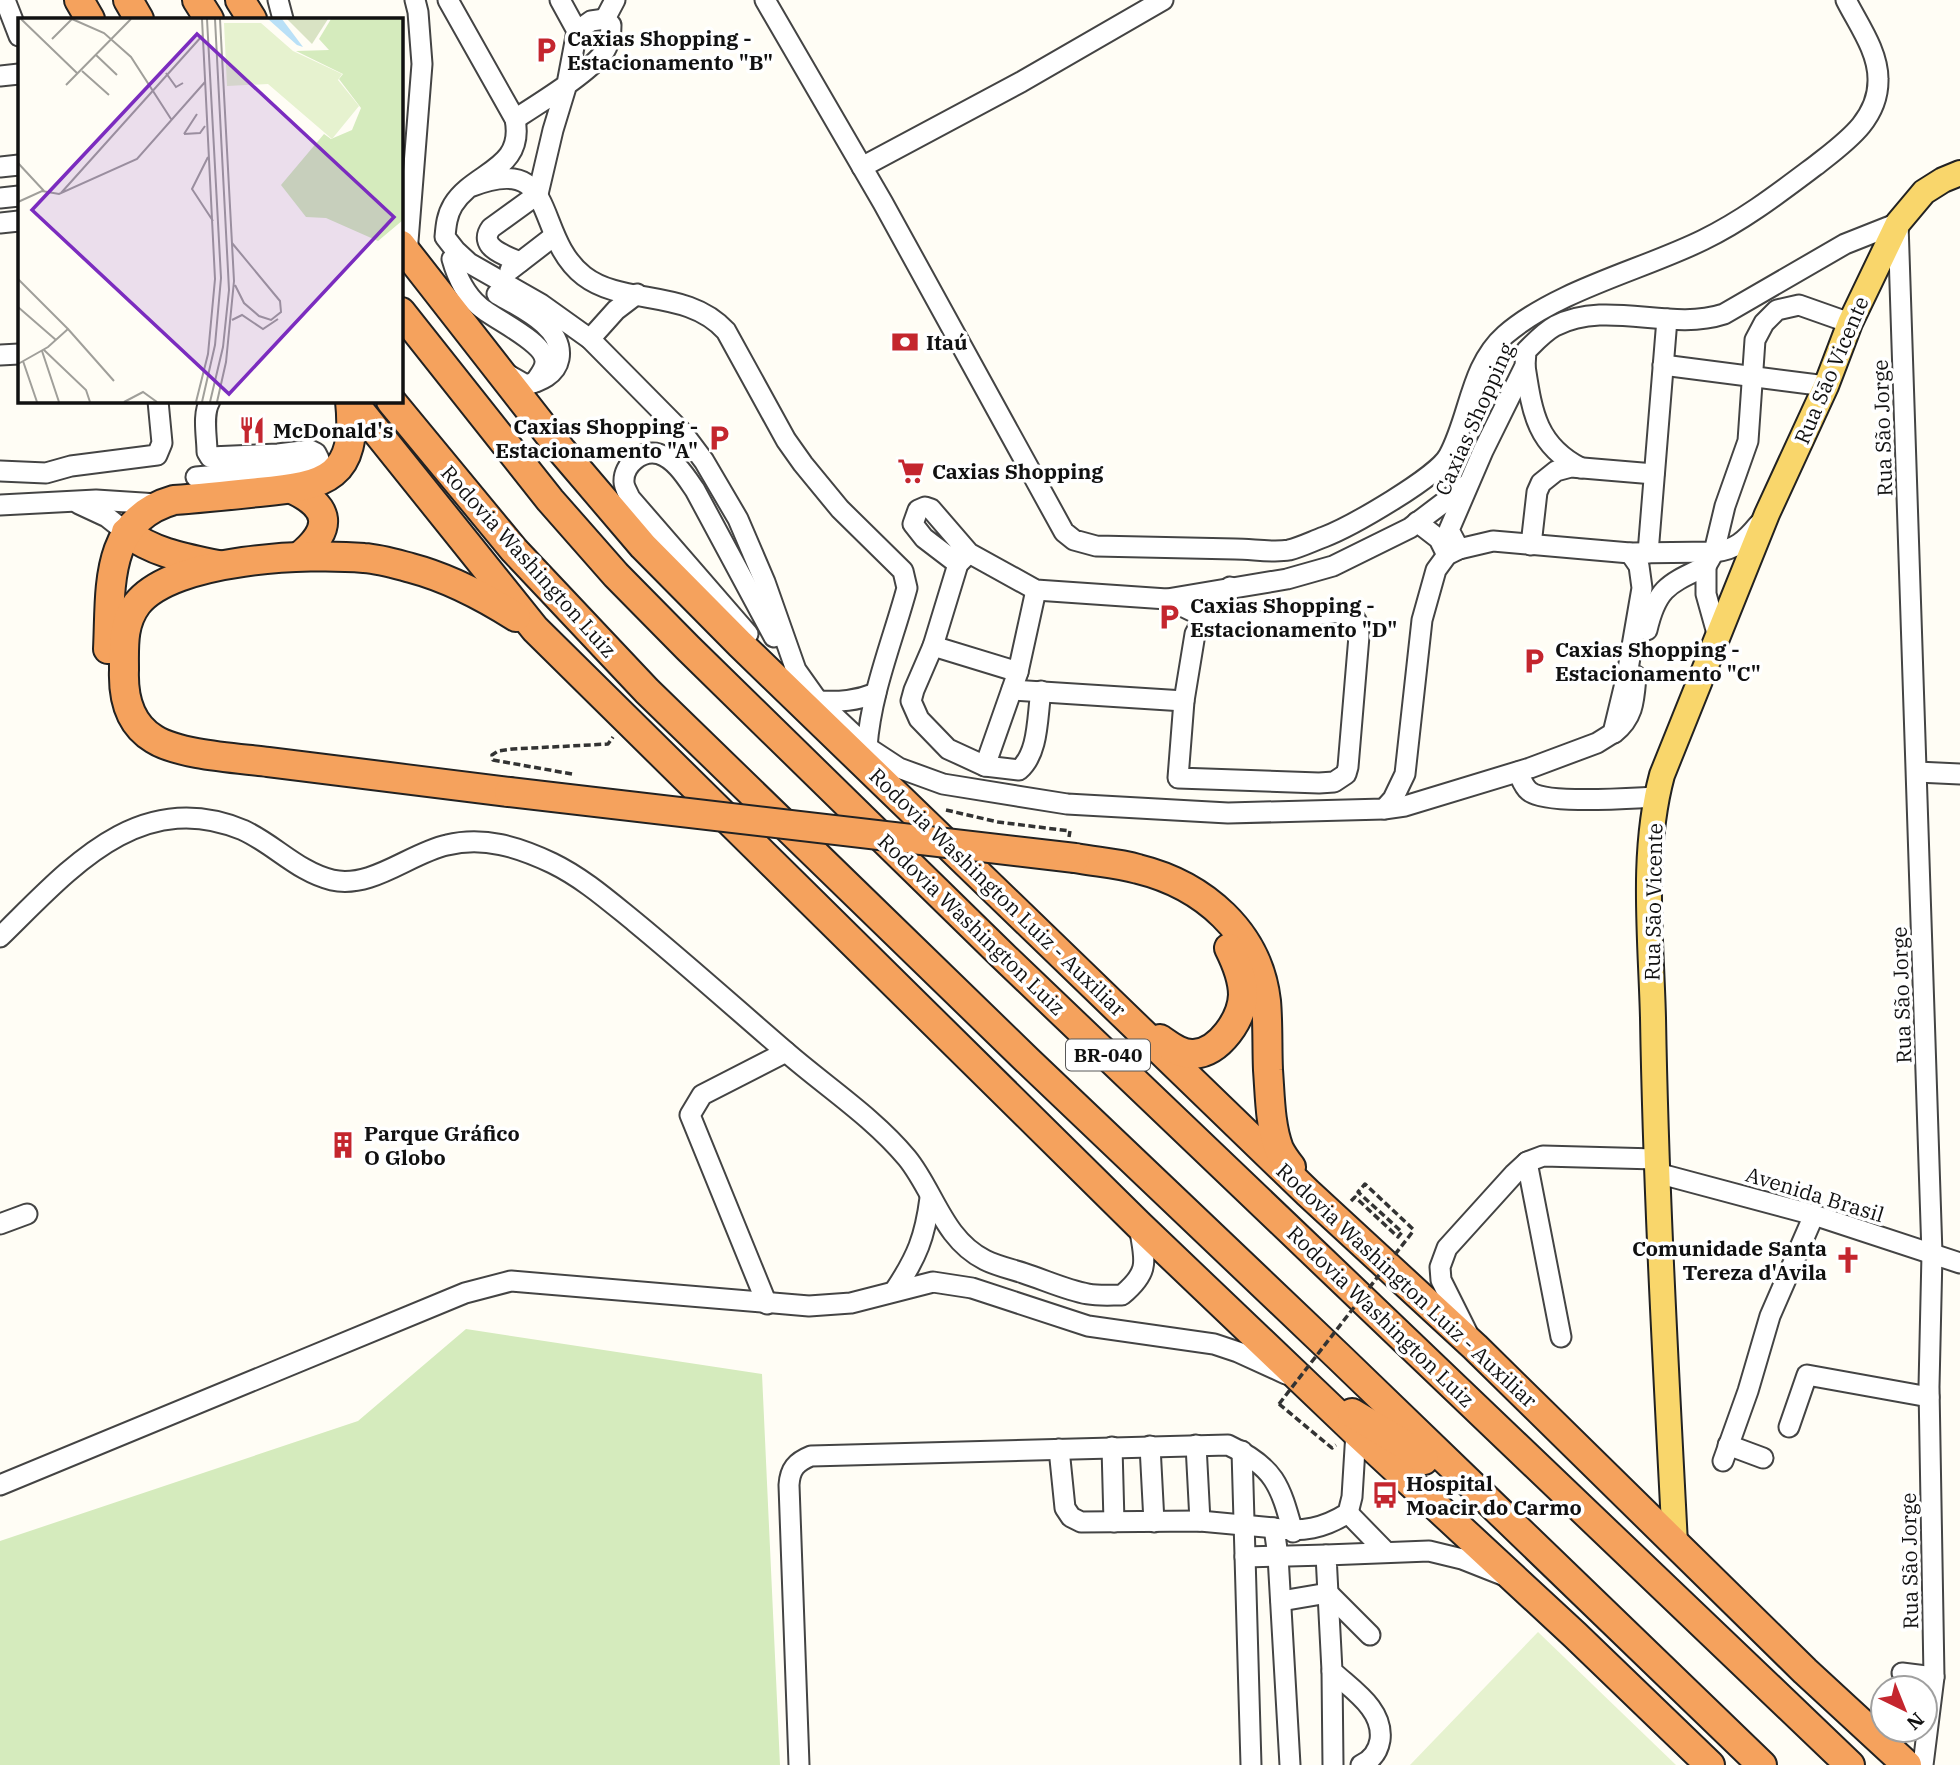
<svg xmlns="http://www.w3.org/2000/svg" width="1960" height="1765" font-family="'IBM Plex Serif',serif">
<rect width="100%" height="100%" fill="#fffdf5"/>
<path fill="#d5ebbd" d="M 466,1329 L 762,1374 L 780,1765 L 0,1765 L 0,1541 L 358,1421 Z"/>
<path fill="#e6f2cf" d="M 1538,1632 L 1676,1765 L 1410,1765 Z"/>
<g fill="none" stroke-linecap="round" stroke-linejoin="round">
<defs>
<g id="minor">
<path d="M 5,0 L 19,36"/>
<path d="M 278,0 L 283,19"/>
<path d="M 448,0 L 515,119 C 525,170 474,171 453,205 C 447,215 446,225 445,237 L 456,251 L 469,263 L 541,304 L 590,339 L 683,433 L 704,461 L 738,519 L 765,582 L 796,670 L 818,701 L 867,747 C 871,692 893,640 907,588 L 903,571 L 840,509 L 803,464 L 786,440 L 726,331 C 687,288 623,306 584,276 C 532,236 561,151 470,187"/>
<path d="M 560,0 L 577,31"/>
<path d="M 765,0 L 883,203 L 1064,532 L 1074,540 L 1096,546 C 1142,547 1189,548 1235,549 C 1252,549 1273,553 1289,550 C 1301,547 1313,541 1324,537 C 1350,527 1438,477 1449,455 C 1470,416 1470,366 1505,335 C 1557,290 1642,270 1703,240 C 1744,220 1779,193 1815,166 C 1844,143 1879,120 1878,79 C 1878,51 1858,24 1846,0"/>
<path d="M 605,19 L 615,0"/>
<path d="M 0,76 L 19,74"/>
<path d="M 515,119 C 540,103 582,77 601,56 C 609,47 611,37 611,25 L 605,19 L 591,21 L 577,31 L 567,84 L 553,130 L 538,194"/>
<path d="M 0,167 L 19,165"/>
<path d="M 862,167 L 1021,82 L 1163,0"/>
<path d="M 0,198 L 19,196"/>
<path d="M 0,223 L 19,221"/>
<path d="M 407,254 L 422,64 L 418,12 L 415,0"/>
<path d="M 452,259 C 457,277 464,293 479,306 C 493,319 546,342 545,362 C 545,369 539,376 535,382"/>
<path d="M 520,262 C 506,256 477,247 491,228 L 538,194"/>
<path d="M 510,270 L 554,236"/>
<path d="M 497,294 C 519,307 565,327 559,359 C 556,375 540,381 526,385 L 507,374"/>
<path d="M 590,339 L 616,310 L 637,294"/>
<path d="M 0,355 L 19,354"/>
<path d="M 1663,365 L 1826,386"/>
<path d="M 1525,366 C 1532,411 1536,445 1581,468"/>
<path d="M 0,471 L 46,473 L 71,466 L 157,455 L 162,443 L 158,401"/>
<path d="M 196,477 L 310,467 L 317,465 L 319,459 L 316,453 L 310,450 L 278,454 L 210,457 L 207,452 C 207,437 202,414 210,401"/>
<path d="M 79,504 L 107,517 L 126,532"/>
<path d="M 0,505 L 96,500 L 158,504"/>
<path d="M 1417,522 L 1439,539 L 1447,555"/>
<path d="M 1531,545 L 1537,492 L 1541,483 L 1556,471 L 1571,467 L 1654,474"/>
<path d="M 1459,549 L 1449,530 L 1483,451 L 1525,366 L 1526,351 C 1535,342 1544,332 1555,326 C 1608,299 1669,332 1724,314 L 1845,244 L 1898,223 L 1932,1254 L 1929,1387 L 1934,1677 L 1923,1765"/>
<path d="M 1648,553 L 1667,319"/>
<path d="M 966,556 L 958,564 L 933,646 L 914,690 L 911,701 L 919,719 L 948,749 L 985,766 L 1019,770 C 1039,753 1037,717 1041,691"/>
<path d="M 958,564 L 924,538 L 913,524 L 918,510 L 925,507 L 931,509 L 969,553 L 1036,590 L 1167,599 L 1287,579 L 1333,566 L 1410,528 L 1468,484"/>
<path d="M 1706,566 L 1714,552 L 1725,506 L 1748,441 L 1755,340 L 1764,323 L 1777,310 L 1799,305 L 1850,323"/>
<path d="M 1167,599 L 1204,617 L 1229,625 L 1341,612 C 1355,614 1359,621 1359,636 L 1348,767 L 1346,774 L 1334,782 L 1319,783 L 1178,778 L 1184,701 L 1195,634 L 1204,617 L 1230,587"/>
<path d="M 1647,630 C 1657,587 1669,584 1706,566 L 1706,594 L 1718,637"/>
<path d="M 748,634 L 630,498 C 628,493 624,487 624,482 C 623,465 642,449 659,454 C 675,459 686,477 695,490 L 774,637"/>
<path d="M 933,646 L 1018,672"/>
<path d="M 1012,690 L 1184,701"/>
<path d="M 818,701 C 840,702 856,701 876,693"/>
<path d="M 1614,733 C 1634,717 1634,700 1636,676"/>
<path d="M 867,747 L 899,768 L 943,784 L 1067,804 L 1228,813 L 1384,809 L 1405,806 L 1530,768 L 1597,743 L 1613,733 L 1627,675 L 1642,588 L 1639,566 L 1630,553"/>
<path d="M 985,766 L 1018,672 L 1036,590"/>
<path d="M 1518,772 C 1521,778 1523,786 1529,791 C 1546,805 1631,798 1656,797"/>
<path d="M 1917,772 L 1960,774"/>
<path d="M 1384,809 L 1393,799 L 1405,774 L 1422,620 L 1436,570 L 1447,555 L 1459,549 L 1493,541 L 1630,553 L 1714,552 C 1735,550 1745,541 1758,525"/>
<path d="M 0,937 C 68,871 138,786 243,830 C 274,844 298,872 332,880 C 372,889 410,853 447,845 C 484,836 518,847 552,863 C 583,878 609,901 635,922 C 686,964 735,1008 785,1051 C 825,1086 873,1117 907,1158 C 934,1191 943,1239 985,1260 C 997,1266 1011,1269 1023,1273 C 1045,1280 1066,1290 1088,1294 C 1099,1296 1111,1295 1122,1295 C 1152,1270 1144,1260 1139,1225"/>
<path d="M 1527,1162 L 1561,1337"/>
<path d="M 1657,1173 L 1814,1215 L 1960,1263"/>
<path d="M 0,1224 L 27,1214"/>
<path d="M 895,1290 C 917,1257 925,1237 930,1198"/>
<path d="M 767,1304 L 690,1115 L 702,1095 L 786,1052"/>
<path d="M 1467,1332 L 1441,1280 L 1440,1267 L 1447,1248 L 1514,1174 L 1527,1162 L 1543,1156 L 1656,1159"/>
<path d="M 1789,1427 L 1807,1375 L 1929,1397"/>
<path d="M 1196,1445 L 1200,1521"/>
<path d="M 1728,1445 L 1763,1458"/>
<path d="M 1150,1446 L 1154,1522"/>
<path d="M 1112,1447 L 1114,1522"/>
<path d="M 1059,1449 L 1065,1508 L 1071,1517 L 1081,1522 L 1200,1521 L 1274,1528"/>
<path d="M 1242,1451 L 1251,1765"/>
<path d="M 1723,1461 L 1748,1391 L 1770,1316 L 1814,1215"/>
<path d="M 0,1485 L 465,1293 L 511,1281 L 809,1306 L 851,1303 L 933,1282 L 972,1288 L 1088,1326 L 1214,1344 L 1238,1352 L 1286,1374"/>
<path d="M 1348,1513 L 1386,1552"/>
<path d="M 1245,1557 L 1326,1555"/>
<path d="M 1281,1601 L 1328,1593 L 1370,1635"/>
<path d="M 1332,1671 L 1333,1765"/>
<path d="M 1902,1673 L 1934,1677"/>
<path d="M 799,1765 L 789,1485 C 790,1469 796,1462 811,1456 L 1228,1445 C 1275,1467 1280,1485 1293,1532"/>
<path d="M 1290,1765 L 1278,1556 L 1274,1528 C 1302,1533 1324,1528 1348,1513 L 1352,1497 L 1356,1432"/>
<path d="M 1361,1765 C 1372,1760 1378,1752 1380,1740 C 1384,1709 1352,1690 1332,1671 L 1326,1555 L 1429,1551 L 1462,1559 L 1505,1576"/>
</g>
<path id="major" d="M 1675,1544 C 1666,1369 1656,1194 1653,1018 C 1651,938 1641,853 1662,775 L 1767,514 L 1826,386 L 1850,323 L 1898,223 L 1924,192 L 1943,180 L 1960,173"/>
<g id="highway">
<path d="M 79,0 L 90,19"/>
<path d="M 128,0 L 139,19"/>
<path d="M 197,0 L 209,19"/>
<path d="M 240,0 L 252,19"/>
<path d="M 401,245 L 562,451 L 643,546 L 740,644 L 1308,1193 L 1475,1347 L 1805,1671 L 1907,1765"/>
<path d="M 401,312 L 550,500 L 616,575 L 688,648 L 1002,955 L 1850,1765"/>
<path d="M 352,401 L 535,629 L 1139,1225 L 1356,1432 L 1575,1635 L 1710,1765"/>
<path d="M 391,401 L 514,550 L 647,691 L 1027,1060 L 1338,1356 L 1762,1765"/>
<path d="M 292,489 C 331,507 333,529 300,556"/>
<path d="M 126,532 C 154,553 184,558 218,565"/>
<path d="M 108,649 C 111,589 103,520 174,500 C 202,498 231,495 259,492 C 327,486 358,477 350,401"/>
<path d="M 509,792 C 429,782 348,772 268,762 C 237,758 179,755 154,739 C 129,724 123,697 124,670 C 124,647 122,624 137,604 C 173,558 309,553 364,558 C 380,559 396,564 411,568 C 449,578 483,596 516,617"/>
<path d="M 1075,858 C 1096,862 1118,863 1138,869 C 1203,885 1258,932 1266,1001 C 1268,1024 1267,1048 1268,1070 C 1270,1096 1270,1126 1279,1149 C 1282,1155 1287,1162 1291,1167"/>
<path d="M 1160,1039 C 1170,1046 1181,1055 1194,1054 C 1220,1052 1242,1019 1243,995 C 1243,979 1236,962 1229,948"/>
<path d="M 1352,1413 L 1402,1443 L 1424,1460"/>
</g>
</defs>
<use href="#minor" stroke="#444" stroke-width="23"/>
<use href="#major" stroke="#222" stroke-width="28"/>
<use href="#highway" stroke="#222" stroke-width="32"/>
<g stroke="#333" stroke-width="3.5" stroke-dasharray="7 3.5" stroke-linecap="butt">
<path d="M 572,774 L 493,760 L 492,755 L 498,751 L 513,749 L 608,744 L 613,737"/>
<path d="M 946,810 L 998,822 L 1070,831 L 1069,837"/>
<path d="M 1351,1201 L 1355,1197 L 1398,1237 L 1402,1232 L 1358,1192 L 1365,1184 L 1414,1230"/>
<path d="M 1279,1404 L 1332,1448 L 1336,1445"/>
</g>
<use href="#minor" stroke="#fff" stroke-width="19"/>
<use href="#major" stroke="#f9d66b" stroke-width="24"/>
<use href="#highway" stroke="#f5a25d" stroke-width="28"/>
<defs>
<path id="highway-bridge" d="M 509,792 L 1075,858"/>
</defs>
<use href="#highway-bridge" stroke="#222" stroke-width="32" stroke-linecap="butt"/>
<path stroke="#333" stroke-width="3.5" stroke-dasharray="7 3.5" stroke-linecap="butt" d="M 1279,1404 L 1414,1230"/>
<use href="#highway-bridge" stroke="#f5a25d" stroke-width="28"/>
</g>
<defs>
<symbol id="parking-bare" viewBox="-9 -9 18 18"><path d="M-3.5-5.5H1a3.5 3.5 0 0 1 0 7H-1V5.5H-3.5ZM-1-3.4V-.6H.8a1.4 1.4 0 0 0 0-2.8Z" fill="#c4262e" stroke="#fff" stroke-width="2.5" paint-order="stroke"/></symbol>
<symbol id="bank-bare" viewBox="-9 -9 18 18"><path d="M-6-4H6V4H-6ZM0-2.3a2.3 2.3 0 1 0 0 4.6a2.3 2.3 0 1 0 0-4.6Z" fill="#c4262e" stroke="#fff" stroke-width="2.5" paint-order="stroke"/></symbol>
<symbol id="restaurant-bare" viewBox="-9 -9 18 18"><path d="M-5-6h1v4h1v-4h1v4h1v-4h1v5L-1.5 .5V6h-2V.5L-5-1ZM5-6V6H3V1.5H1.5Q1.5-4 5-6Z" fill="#c4262e" stroke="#fff" stroke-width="2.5" paint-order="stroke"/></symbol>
<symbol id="supermarket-bare" viewBox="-9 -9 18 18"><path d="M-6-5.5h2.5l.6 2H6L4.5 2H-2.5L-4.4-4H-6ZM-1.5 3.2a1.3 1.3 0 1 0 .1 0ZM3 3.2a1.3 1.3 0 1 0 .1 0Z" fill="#c4262e" stroke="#fff" stroke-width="2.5" paint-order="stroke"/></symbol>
<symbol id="building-bare" viewBox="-9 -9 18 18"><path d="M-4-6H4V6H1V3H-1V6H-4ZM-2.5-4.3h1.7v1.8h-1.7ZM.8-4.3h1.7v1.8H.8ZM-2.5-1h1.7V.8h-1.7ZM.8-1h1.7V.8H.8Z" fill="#c4262e" stroke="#fff" stroke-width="2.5" paint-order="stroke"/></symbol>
<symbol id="church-bare" viewBox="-9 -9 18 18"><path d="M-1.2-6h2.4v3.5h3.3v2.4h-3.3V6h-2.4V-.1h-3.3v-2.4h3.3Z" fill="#c4262e" stroke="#fff" stroke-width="2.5" paint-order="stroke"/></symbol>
<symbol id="bus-bare" viewBox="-9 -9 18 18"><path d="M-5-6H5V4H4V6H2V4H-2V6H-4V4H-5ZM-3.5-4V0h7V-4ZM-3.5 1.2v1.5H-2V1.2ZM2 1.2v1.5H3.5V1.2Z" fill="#c4262e" stroke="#fff" stroke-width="2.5" paint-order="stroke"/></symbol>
</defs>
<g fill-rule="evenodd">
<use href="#parking-bare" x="527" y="31" width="38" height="38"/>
<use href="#bank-bare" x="886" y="323" width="38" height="38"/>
<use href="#restaurant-bare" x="233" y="411" width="38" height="38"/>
<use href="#parking-bare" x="700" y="419" width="38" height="38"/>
<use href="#supermarket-bare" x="892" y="452" width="38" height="38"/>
<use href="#parking-bare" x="1150" y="598" width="38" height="38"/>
<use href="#parking-bare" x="1515" y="642" width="38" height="38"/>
<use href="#building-bare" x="324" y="1126" width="38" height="38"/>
<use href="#church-bare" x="1829" y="1241" width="38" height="38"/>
<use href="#bus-bare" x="1366" y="1476" width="38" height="38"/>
</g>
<g text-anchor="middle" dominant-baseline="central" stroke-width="7" stroke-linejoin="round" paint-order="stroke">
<rect fill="#fff" stroke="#585858" stroke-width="2" x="1066" y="1039.5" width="84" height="31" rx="5"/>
<g font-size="19" font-weight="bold" fill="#111">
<text x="1108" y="1055">BR-040</text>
</g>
<g font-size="21" font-weight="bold" fill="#111" stroke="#fff" text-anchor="start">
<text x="567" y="38">Caxias Shopping -<tspan x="567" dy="24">Estacionamento "B"</tspan></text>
<text x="926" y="342">Itaú</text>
<text x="698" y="426" text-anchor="end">Caxias Shopping -<tspan x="698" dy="24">Estacionamento "A"</tspan></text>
<text x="273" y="430">McDonald's</text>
<text x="932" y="471">Caxias Shopping</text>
<text x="1190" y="605">Caxias Shopping -<tspan x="1190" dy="24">Estacionamento "D"</tspan></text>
<text x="1555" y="649">Caxias Shopping -<tspan x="1555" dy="24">Estacionamento "C"</tspan></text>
<text x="364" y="1133">Parque Gráfico<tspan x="364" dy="24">O Globo</tspan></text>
<text x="1827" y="1248" text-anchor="end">Comunidade Santa<tspan x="1827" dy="24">Tereza d'Avila</tspan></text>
<text x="1406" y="1483">Hospital<tspan x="1406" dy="24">Moacir do Carmo</tspan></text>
</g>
<g font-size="21" fill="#111" stroke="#fff">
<text transform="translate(1831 370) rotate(-67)">Rua Sāo Vicente</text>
<text transform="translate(1474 419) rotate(-66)">Caxias Shopping</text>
<text transform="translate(1882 428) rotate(-92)">Rua São Jorge</text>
<text transform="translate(529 561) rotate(48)">Rodovia Washington Luiz</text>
<text transform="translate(998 892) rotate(44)">Rodovia Washington Luiz - Auxiliar</text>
<text transform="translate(1653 902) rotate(-89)">Rua Sāo Vicente</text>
<text transform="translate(972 924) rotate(44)">Rodovia Washington Luiz</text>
<text transform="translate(1901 995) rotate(-92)">Rua São Jorge</text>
<text transform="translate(1815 1194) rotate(17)">Avenida Brasil</text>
<text transform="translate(1407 1285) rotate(43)">Rodovia Washington Luiz - Auxiliar</text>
<text transform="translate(1381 1316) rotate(44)">Rodovia Washington Luiz</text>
<text transform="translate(1909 1561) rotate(-91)">Rua São Jorge</text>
</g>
</g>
<g transform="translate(18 18)">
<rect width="385" height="385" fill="#fffdf5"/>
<path d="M 313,1 L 385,1 L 385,202 L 360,223 L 308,200 L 288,199 L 263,167 L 306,116 L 313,121 L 334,112 L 343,90 L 321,61 L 325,56 L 278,33 L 311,32 L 301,21 Z" fill="#d5ebbd"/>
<path d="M 269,1 L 310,1 L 294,26 Z" fill="#d9e3c4"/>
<path d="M 206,5 L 243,5 L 275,33 L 324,56 L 320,62 L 341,88 L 314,121 L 250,66 L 209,68 Z" fill="#e6f2cf"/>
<path d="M 250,1 L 264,1 L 285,29 L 279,27 Z" fill="#b9e0f7"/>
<path fill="none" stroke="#a09f9a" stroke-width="2" d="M 3,1 L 60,56M 54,1 L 86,15 L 113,39 L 153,101M 34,21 L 54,1M 78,37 L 99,57M 64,53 L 91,77M 148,55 L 158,69 L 165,65M 48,67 L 113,1M 166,116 L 182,115 L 187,108M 166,116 L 179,96M 190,139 L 174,171 L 195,203M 0,145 L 26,173M 43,175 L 184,18M 0,184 L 24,173 L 41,176 L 119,141 L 187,64M 214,225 L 262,283 L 263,294 L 253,302 L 241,298 L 226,285 L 217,267M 0,261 L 50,311 L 30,329 L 0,346M 0,289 L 38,322M 214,302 L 224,297 L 245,311 L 260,301M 50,311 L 96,363M 26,332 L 68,372 L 72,384M 24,333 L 41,384M 5,343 L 19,384M 106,384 L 125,374 L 139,384M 178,384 L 190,336 L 197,261 L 184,1M 184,384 L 197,327 L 203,260 L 189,1M 192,384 L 205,329 L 211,272 L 197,1M 199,384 L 208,344 L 216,263 L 202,1"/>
<path fill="#7b2cbf" fill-opacity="0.15" stroke="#7b2cbf" stroke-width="3.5" d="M 179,16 L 376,199 L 211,376 L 14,192 Z"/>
<rect width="385" height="385" fill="none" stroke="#111" stroke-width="3.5"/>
</g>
<g transform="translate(1904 1709) rotate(137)"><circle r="33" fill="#ffffff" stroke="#a0a0a0" stroke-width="2"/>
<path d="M0-5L12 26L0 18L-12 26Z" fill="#c4262e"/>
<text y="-10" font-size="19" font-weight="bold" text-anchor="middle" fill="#111111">N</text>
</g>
</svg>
